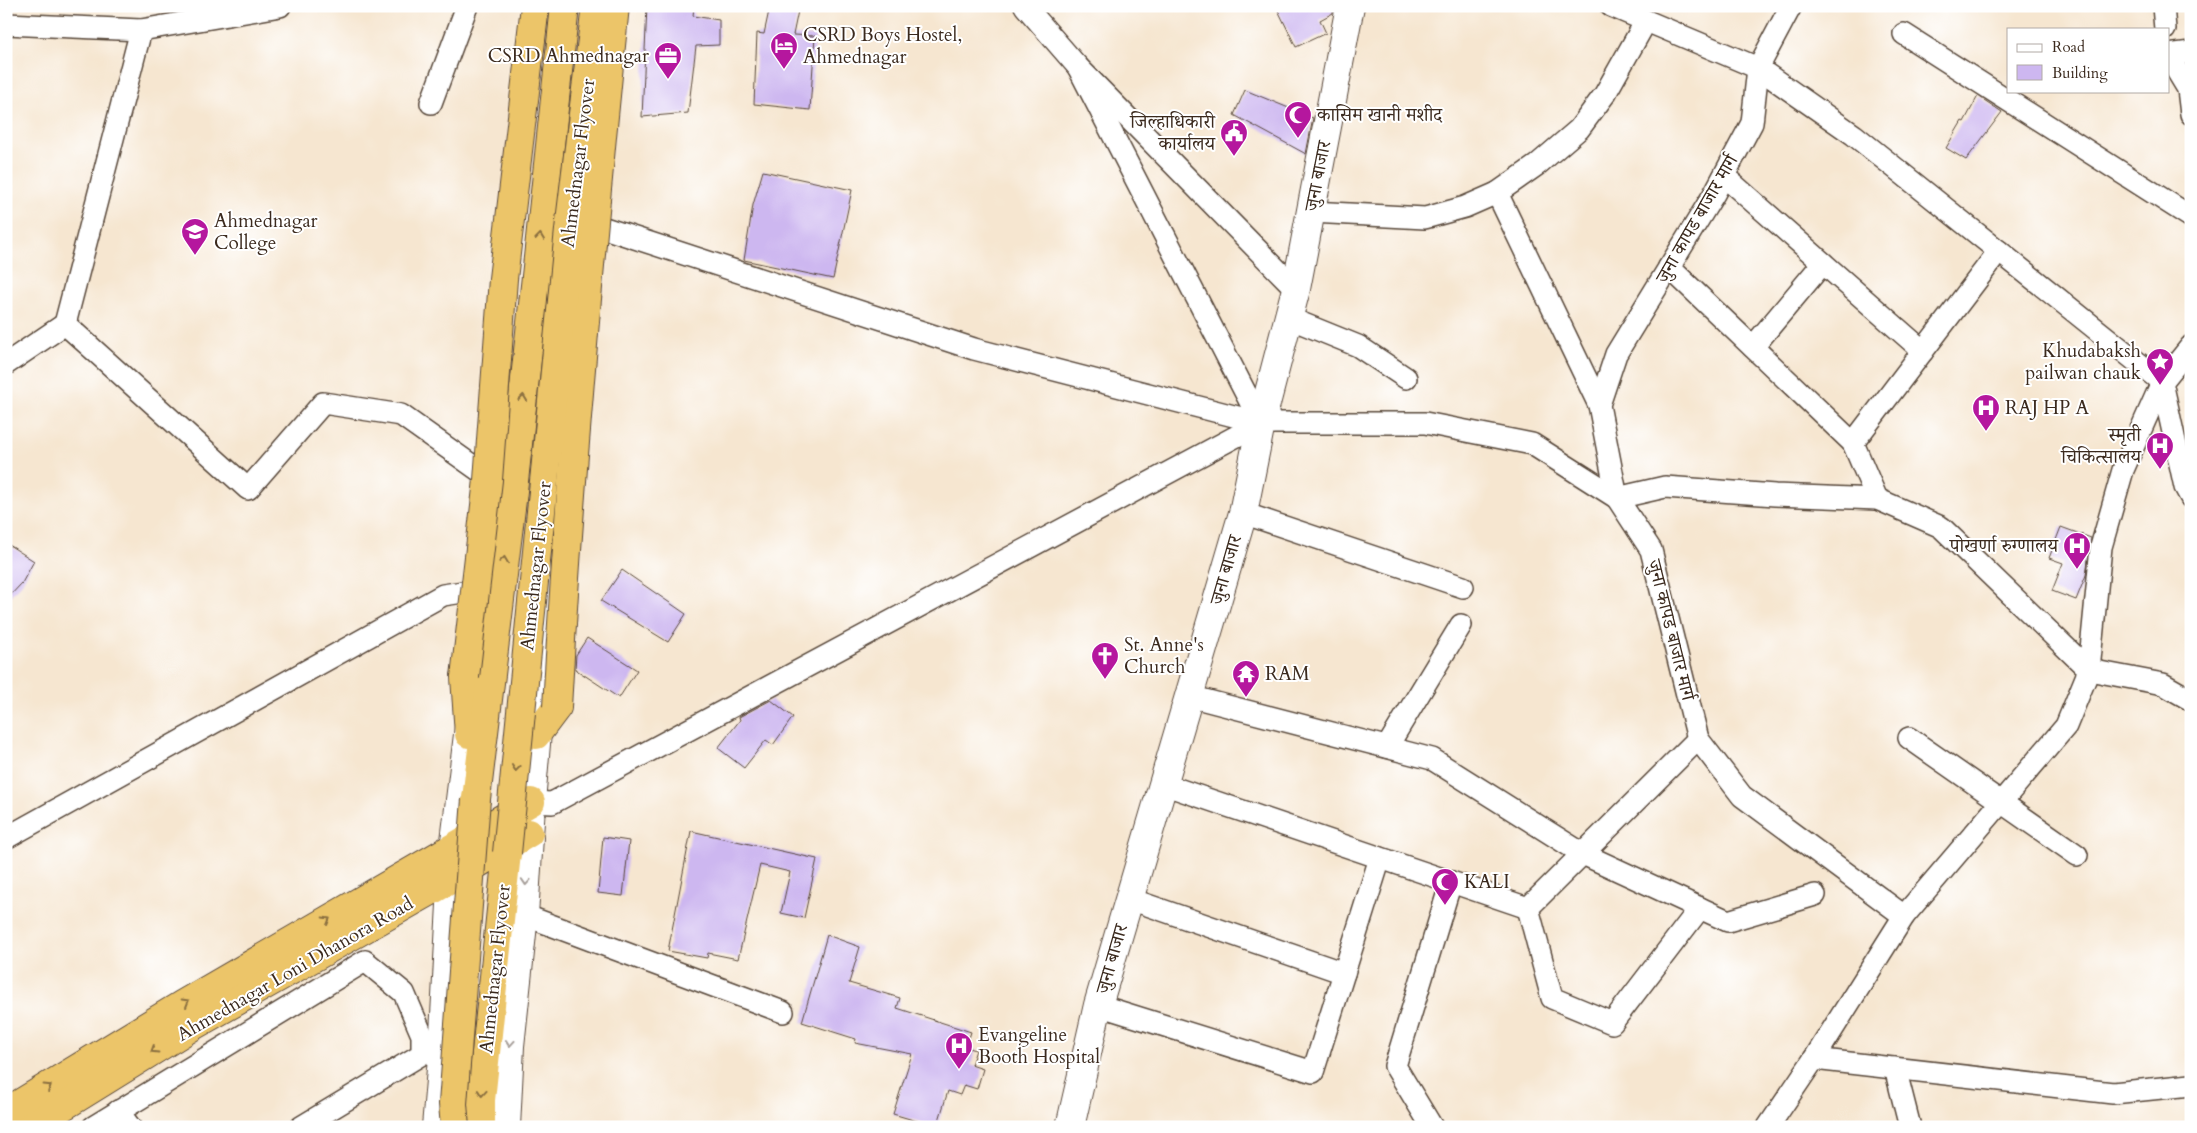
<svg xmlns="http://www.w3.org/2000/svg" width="2197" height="1133" font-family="Cardo,'Noto Serif Devanagari',serif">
<rect width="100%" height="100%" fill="#fff"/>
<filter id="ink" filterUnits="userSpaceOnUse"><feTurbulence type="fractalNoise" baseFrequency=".02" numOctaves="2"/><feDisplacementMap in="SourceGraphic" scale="10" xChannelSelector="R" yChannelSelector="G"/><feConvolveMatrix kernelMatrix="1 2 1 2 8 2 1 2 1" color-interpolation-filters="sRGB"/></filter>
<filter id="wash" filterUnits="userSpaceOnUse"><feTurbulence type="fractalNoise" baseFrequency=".0096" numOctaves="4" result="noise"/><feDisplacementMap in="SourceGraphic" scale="20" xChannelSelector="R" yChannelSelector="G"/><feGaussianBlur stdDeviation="1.12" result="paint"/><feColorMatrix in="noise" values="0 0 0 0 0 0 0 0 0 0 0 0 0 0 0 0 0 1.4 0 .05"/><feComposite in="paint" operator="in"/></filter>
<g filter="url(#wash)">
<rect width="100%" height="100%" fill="#f6e6d0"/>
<g id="blocks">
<g fill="#cdb7f0">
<path d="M 647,6 L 694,6 L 693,16 L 719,20 L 719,45 L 696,46 L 688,113 L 642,117 Z"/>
<path d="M 770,6 L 799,6 L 793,35 L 815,36 L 810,110 L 754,104 L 757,33 L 764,34 Z"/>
<path d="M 1276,6 L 1334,6 L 1333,13 L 1320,20 L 1326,33 L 1296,47 Z"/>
<path d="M 1245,90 L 1313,118 L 1306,154 L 1234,115 Z"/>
<path d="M 1978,96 L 2002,112 L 1966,160 L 1946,148 L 1962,121 L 1964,122 Z"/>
<path d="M 763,171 L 852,190 L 833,279 L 744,260 L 753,205 Z"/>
<path d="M 2061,527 L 2091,538 L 2086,575 L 2076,600 L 2052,591 L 2063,563 L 2049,558 Z"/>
<path d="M 6,543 L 34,561 L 22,583 L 6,600 Z"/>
<path d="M 622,570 L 686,614 L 668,642 L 601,601 Z"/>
<path d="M 587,638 L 637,670 L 619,698 L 575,669 L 576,655 Z"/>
<path d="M 771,700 L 793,717 L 773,745 L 766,740 L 744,768 L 718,748 L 740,720 L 739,717 Z"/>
<path d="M 691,831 L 817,859 L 804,918 L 781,913 L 790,872 L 760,865 L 738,959 L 708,953 L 707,958 L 668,951 Z"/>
<path d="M 603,837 L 629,841 L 623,896 L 598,893 Z"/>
<path d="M 827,935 L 860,947 L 849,983 L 900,998 L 897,1008 L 971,1032 L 966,1047 L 976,1050 L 971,1065 L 983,1069 L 977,1089 L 964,1085 L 960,1095 L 948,1091 L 937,1127 L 893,1114 L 912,1054 L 855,1043 L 856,1039 L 802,1022 Z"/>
</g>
</g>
</g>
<g filter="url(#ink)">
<use href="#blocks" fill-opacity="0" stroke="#574639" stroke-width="1"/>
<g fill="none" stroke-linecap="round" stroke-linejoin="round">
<defs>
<g id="minor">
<path d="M 1025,6 L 1078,67 L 1296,289"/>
<path d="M 1611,6 L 1758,68 L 1854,135 L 2162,382"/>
<path d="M 1791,6 L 1758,68 L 1752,123 L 1714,194 L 1616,354 L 1599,405 L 1617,498 L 1651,550 L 1698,739 L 1742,796 L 1904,916"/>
<path d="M 2163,6 L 2165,29"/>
<path d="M 6,24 L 141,30 L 280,6"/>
<path d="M 141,30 L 65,324 L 248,489 L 323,403 L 401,415 L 494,481"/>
<path d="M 1904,34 L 2191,217"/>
<path d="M 2168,55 L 2191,52"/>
<path d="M 2168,56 L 2188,89 L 2191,114"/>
<path d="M 1078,67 L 1261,423 L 1425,423 L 1532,444 L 1617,498 L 1665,487 L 1775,495 L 1877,499 L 1941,527 L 2089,670 L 2163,684 L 2191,700"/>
<path d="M 431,103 L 467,6"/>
<path d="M 1724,176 L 1923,351"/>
<path d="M 1497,193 L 1599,405"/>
<path d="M 1311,212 L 1425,218 L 1465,207 L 1497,193 L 1537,165 L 1579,129 L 1605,94 L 1646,21"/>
<path d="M 1669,267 L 1853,443 L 1999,251"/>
<path d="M 1289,318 L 1358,346 L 1406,378"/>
<path d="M 1753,347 L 1823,263"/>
<path d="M 6,364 L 65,324"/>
<path d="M 2162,382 L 2185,487 L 2191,498"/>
<path d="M 1853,443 L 1877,499"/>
<path d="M 1243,513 L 1463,587"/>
<path d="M 1189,696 L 1432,759 L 1583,854 L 1728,921 L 1815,895"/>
<path d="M 1909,738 L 2077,855"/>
<path d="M 1387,747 L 1461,625"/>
<path d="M 1163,784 L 1528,908 L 1698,739"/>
<path d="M 531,802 L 552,803 L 1261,423 L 974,349 L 586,222"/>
<path d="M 6,838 L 443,595 L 483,589"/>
<path d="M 1130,899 L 1344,973"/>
<path d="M 1528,908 L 1552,998 L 1612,1023 L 1700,908"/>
<path d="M 524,915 L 783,1012"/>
<path d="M 1098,1005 L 1313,1072 L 1380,858"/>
<path d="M 1814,1059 L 2113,1093 L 2191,1085"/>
<path d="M 1895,1068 L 1910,1127"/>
<path d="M 118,1111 L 130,1127"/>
<path d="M 93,1127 L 365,961 L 404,993 L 422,1035 L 422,1054 L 301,1127"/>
<path d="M 1432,1127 L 1395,1066 L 1451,882"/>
<path d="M 1768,1127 L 1814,1059 L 1904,916 L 2066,726 L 2089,670 L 2101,547 L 2123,470 L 2162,382 L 2191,346"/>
</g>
<g id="tertiary">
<path d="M 436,1127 L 444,1034 L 454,849 L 471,710"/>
<path d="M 506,1127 L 510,1046 L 524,915 L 532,790 L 558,490"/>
<path d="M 1070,1127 L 1098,1005 L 1243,513 L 1261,423 L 1296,289 L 1350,6"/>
</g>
<g id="trunk">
<path d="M 465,677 L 469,734"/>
<path d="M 536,735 L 557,707"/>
<path d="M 476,799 L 512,500 L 565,6"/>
<path d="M 6,1112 L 183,1004 L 531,802"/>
<path d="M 30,1127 L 193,1026 L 452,879 L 529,833"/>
<path d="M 481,1127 L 481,1100 L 507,853"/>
</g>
</defs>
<use href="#minor" stroke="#574639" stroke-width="24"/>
<use href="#tertiary" stroke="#574639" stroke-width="30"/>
<use href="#trunk" stroke="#574639" stroke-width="30"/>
<use href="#minor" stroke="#fff" stroke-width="21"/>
<use href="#tertiary" stroke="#fff" stroke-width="28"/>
<use href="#trunk" stroke="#ecc569" stroke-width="28"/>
<defs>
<g id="trunk-bridge">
<path d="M 465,677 L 488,480 L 503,279 L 535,6"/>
<path d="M 557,707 C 570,473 591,240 615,6"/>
<path d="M 507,853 L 569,230 L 596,6"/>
<path d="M 455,1127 L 453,1104 L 476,799"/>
</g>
</defs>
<use href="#trunk-bridge" stroke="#574639" stroke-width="30" stroke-linecap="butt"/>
<use href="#trunk-bridge" stroke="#ecc569" stroke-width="28"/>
</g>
<defs><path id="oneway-chevron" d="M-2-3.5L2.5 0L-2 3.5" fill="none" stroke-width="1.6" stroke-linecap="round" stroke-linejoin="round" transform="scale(1.25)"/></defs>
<g stroke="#8b7040">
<use href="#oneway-chevron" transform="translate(540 237) rotate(-84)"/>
<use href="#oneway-chevron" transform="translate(523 398) rotate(-84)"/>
<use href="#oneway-chevron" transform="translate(504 560) rotate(-82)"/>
<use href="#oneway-chevron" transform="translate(516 768) rotate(96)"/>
<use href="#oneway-chevron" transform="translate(327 920) rotate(-30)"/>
<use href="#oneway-chevron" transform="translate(186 1002) rotate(-30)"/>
<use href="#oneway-chevron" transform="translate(154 1050) rotate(148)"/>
<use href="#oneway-chevron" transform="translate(48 1087) rotate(-32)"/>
<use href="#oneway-chevron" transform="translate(482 1093) rotate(95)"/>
</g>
<g stroke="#a79f9a">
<use href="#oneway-chevron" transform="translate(526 882) rotate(94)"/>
<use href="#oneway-chevron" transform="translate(510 1043) rotate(95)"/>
</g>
</g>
<defs>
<symbol id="hotel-pin" viewBox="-11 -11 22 30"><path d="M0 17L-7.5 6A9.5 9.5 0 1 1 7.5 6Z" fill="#b5179e" stroke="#fff"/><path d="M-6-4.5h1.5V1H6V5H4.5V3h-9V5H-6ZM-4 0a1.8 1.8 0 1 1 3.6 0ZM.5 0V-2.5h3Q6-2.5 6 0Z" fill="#fff"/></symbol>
<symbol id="office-pin" viewBox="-11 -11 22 30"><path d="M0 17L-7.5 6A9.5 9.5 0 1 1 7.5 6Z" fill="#b5179e" stroke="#fff"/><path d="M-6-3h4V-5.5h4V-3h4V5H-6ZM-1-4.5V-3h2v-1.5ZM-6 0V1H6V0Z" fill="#fff"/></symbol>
<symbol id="mosque-pin" viewBox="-11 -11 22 30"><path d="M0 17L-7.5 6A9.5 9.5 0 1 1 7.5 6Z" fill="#b5179e" stroke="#fff"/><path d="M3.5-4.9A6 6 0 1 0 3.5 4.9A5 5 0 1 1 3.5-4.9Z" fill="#fff"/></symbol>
<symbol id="civic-pin" viewBox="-11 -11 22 30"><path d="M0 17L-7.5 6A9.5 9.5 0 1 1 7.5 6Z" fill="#b5179e" stroke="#fff"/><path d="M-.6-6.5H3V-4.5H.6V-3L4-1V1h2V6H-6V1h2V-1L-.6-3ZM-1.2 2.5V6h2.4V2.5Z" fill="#fff"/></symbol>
<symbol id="university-pin" viewBox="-11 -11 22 30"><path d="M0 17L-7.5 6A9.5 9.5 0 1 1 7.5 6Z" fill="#b5179e" stroke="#fff"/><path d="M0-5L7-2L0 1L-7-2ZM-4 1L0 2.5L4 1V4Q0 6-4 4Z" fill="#fff"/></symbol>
<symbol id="sight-pin" viewBox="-11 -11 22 30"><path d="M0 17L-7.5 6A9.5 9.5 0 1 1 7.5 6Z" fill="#b5179e" stroke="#fff"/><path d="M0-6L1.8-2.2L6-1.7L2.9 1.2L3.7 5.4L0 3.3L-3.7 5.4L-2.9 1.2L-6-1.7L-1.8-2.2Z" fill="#fff"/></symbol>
<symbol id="hospital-pin" viewBox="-11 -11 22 30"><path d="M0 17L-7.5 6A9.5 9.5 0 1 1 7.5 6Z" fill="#b5179e" stroke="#fff"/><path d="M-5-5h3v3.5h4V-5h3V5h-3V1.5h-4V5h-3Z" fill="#fff"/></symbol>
<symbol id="church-pin" viewBox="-11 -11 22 30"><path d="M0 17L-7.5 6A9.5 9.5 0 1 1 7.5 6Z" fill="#b5179e" stroke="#fff"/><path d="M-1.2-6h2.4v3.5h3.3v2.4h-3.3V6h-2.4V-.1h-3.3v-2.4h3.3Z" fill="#fff"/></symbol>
<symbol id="temple-pin" viewBox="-11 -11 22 30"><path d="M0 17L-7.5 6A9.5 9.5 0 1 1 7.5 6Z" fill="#b5179e" stroke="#fff"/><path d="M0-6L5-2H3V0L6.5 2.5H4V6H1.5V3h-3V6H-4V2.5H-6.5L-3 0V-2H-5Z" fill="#fff"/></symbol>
</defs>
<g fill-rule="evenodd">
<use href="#hotel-pin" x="768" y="30" width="32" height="43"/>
<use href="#office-pin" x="652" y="40" width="32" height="43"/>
<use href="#mosque-pin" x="1282" y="99" width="32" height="43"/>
<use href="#civic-pin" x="1218" y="117" width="32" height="43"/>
<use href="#university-pin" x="179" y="216" width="32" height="43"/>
<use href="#sight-pin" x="2144" y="346" width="32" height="43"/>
<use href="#hospital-pin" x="1970" y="392" width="32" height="43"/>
<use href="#hospital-pin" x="2144" y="430" width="32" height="43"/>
<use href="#hospital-pin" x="2061" y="530" width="32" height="43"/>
<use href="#church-pin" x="1089" y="640" width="32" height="43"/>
<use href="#temple-pin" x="1230" y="658" width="32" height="43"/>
<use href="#mosque-pin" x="1429" y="866" width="32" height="43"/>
<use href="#hospital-pin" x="943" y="1030" width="32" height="43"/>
</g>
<g text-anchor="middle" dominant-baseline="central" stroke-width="4" stroke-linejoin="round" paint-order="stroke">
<g font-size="19" fill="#3b2a1e" stroke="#fff" text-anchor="start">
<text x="803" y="35">CSRD Boys Hostel,<tspan x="803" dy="22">Ahmednagar</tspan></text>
<text x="649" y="56" text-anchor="end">CSRD Ahmednagar</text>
<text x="1317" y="115">कासिम खानी मशीद</text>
<text x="1215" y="122" text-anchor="end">जिल्हाधिकारी<tspan x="1215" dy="22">कार्यालय</tspan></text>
<text x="214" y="221">Ahmednagar<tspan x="214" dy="22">College</tspan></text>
<text x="2141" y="351" text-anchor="end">Khudabaksh<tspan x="2141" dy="22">pailwan chauk</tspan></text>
<text x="2005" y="408">RAJ HP A</text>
<text x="2141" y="435" text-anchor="end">स्मृती<tspan x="2141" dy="22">चिकित्सालय</tspan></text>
<text x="2058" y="546" text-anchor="end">पोखर्णा रुग्णालय</text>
<text x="1124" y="645">St. Anne's<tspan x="1124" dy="22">Church</tspan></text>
<text x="1265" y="674">RAM</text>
<text x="1464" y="882">KALI</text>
<text x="978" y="1035">Evangeline<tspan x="978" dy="22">Booth Hospital</tspan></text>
</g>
<g font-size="19" fill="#3b2a1e" stroke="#fff">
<text transform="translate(578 163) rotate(-83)">Ahmednagar Flyover</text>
<text transform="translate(1318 176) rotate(-79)">जुना बाजार</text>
<text transform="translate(1697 219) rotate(-60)">जुना कापड बाजार मार्ग</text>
<text transform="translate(536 566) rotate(-84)">Ahmednagar Flyover</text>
<text transform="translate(1226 570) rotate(-74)">जुना बाजार</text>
<text transform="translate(1671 630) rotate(76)">जुना कापड बाजार मार्ग</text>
<text transform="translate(1112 959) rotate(-74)">जुना बाजार</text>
<text transform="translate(295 969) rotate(-30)">Ahmednagar Loni Dhanora Road</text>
<text transform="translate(495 969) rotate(-84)">Ahmednagar Flyover</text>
</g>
</g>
<rect width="2197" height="1133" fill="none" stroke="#fff" stroke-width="25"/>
<rect x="2007" y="28" width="162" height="65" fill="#ffffff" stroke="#b1aaa5"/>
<rect x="2017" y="44" width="25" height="8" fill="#ffffff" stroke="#b1aaa5"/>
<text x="2052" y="52" font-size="15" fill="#3b2a1e">Road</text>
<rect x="2017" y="65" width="25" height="15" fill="#cdb7f0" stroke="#b1aaa5"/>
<text x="2052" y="78" font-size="15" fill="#3b2a1e">Building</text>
</svg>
